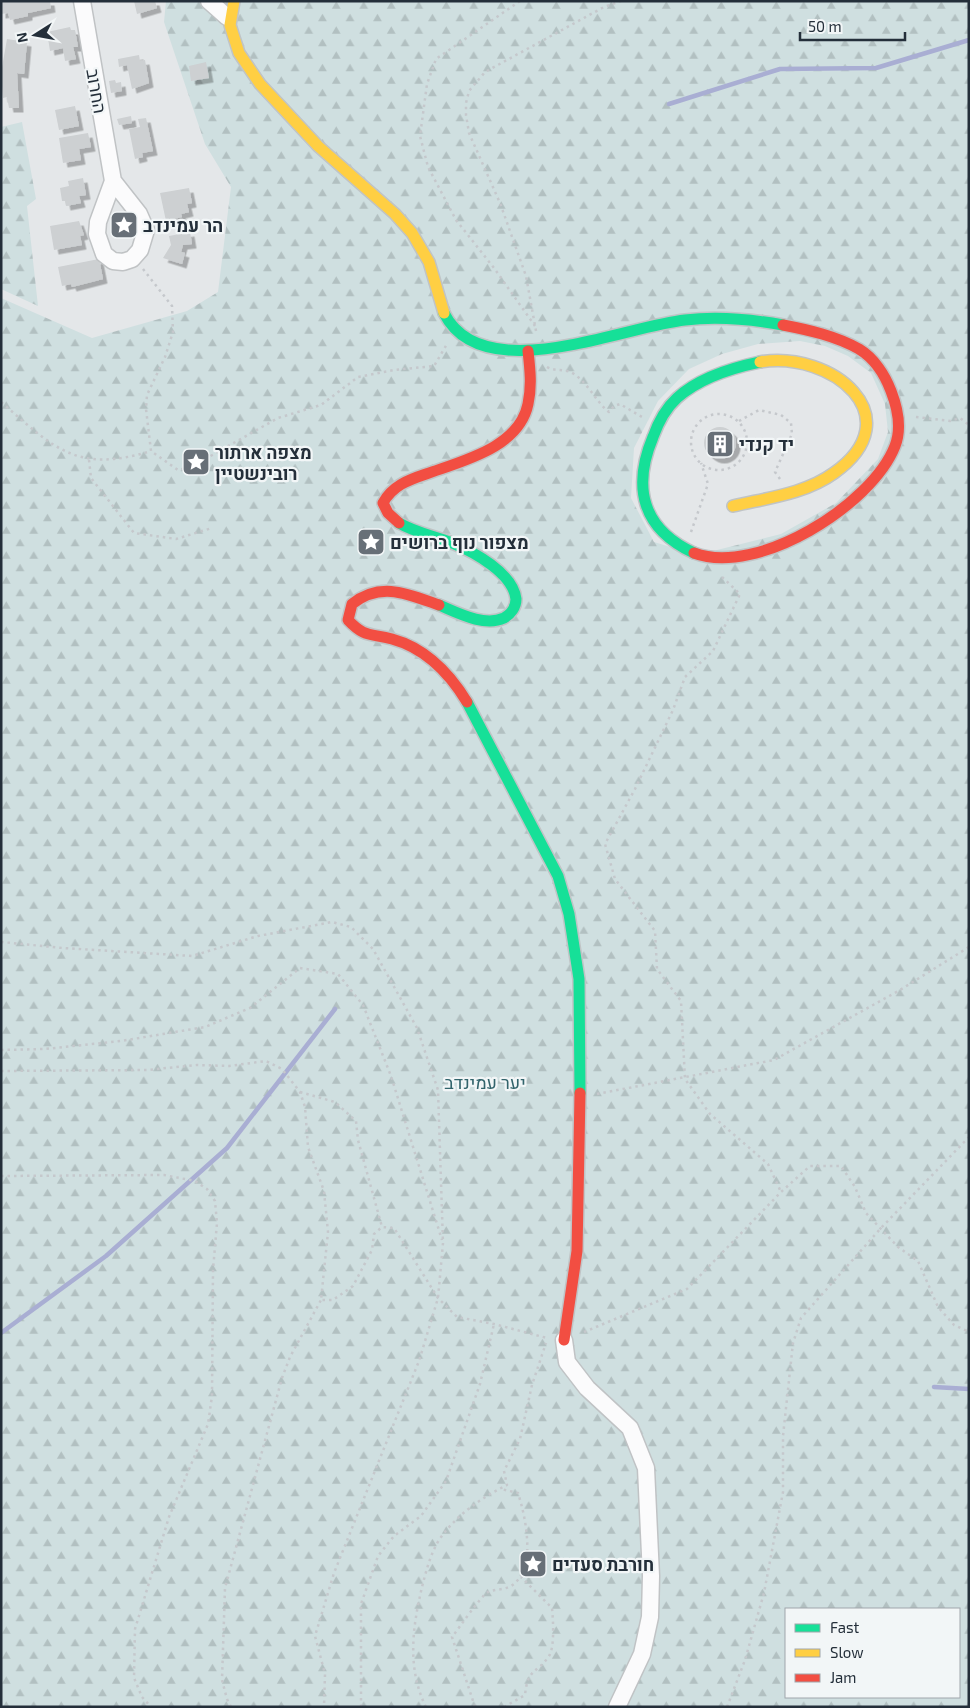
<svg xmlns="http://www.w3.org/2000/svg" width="970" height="1708" font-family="'Exo 2',Heebo,sans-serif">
<defs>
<pattern id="forest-firs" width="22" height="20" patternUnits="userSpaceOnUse" patternTransform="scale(1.25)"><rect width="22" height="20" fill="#cfdfe0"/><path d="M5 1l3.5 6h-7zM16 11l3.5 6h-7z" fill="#b2c0c1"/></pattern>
<filter id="shadow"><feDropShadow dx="4.5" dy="4.5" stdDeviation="0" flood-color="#0004"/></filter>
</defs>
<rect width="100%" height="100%" fill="#e4e7e9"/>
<g fill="url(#forest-firs)" fill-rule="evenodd">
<path d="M 166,1 L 969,1 L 969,1707 L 1,1707 L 1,298 L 92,338 L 187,311 L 218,292 L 231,187 L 205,144 L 164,22 ZM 800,341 L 825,346 L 848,356 L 871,373 L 885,404 L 888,432 L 878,459 L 836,503 L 781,534 L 697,555 L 654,542 L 631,498 L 634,448 L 658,401 L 689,369 L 722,354 L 758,344 ZM 786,1609 L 959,1609 L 959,1697 L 786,1697 Z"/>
<path d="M 22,122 L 36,199 L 27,206 L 38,306 L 1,289 L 1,127 Z"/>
</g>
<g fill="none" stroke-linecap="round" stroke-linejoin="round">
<g stroke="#a9aed3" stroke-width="4.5">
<path d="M 669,104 L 780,69 L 876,68 L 969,40"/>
<path d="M 1,1333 L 106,1256 L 227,1148 L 335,1009"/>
<path d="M 934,1387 L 969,1389"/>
</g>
</g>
<g fill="#cdd0d2" filter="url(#shadow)">
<path d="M 1,1 L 50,1 L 51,8 L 28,13 L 28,16 L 10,20 L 8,13 L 1,14 Z"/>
<path d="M 134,1 L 155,1 L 157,8 L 137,14 Z"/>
<path d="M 70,27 L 71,30 L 75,30 L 78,47 L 73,47 L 76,59 L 65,61 L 63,48 L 50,51 L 47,32 Z"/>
<path d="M 7,39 L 27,42 L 24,74 L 17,73 L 19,108 L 9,108 L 7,97 L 3,98 L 1,73 Z"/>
<path d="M 139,55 L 140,61 L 145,60 L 149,83 L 132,89 L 127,65 L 119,67 L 118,59 Z"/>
<path d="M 206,62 L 209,78 L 191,81 L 189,66 Z"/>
<path d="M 115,80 L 116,83 L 121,82 L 122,91 L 111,93 L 109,81 Z"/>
<path d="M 75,106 L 79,126 L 59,130 L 55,110 Z"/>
<path d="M 131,116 L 132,123 L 119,125 L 117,119 Z"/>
<path d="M 146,118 L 153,151 L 142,153 L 143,157 L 135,159 L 129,129 L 140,127 L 138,119 Z"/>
<path d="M 88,133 L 91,147 L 79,149 L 81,160 L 63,163 L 59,138 Z"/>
<path d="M 83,178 L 86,195 L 79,196 L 81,203 L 66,206 L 65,201 L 62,201 L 60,188 L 69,186 L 68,181 Z"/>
<path d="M 189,188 L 192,203 L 187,204 L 189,212 L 181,214 L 182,217 L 166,221 L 160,193 Z"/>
<path d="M 79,221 L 84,235 L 80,236 L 82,245 L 54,250 L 50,226 Z"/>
<path d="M 190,232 L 192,244 L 183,245 L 181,252 L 185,253 L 182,264 L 163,258 L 171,245 L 169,236 Z"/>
<path d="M 99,259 L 103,279 L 72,287 L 71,284 L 62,286 L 58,267 Z"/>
<circle cx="720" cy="443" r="16"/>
</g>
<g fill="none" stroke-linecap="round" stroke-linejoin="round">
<defs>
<g id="street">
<path d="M 82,1 L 113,181 L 139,214 L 146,230 L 140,250 L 132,259 L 123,262 L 113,261 L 104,254 L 97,234 L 98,222 L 113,181"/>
<path d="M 209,1 L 227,17"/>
<path d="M 564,1340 L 567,1362 L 587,1388 L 630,1428 L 646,1468 L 651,1576 L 650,1617 L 642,1654 L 617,1707"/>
</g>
<g id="fast">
<path d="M 444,313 C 482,389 621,327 685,320 C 719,316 750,319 783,325"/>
<path d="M 399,523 C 416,533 435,536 452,543 C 474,552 513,573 516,599 C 516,607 511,614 504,618 C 484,627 458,613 439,605"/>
<path d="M 694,553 C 642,529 632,487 653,437 C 658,423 666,408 677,398 C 699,378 731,368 760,362"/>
<path d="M 467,702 L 558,876 L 569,914 L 579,979 L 580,1093"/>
</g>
<g id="slow">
<path d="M 234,1 L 230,25 L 239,53 L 260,84 L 318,146 L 395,214 L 412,233 L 429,262 L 444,313"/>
<path d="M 733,506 C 767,498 805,494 834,473 C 913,417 832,350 760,362"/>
</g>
<g id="jam">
<path d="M 399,523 L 388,513 L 383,503 C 392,486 408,480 426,474 C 462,461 519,448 528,404 C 532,386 530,369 528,351"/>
<path d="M 694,553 C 757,577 872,505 895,446 C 902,428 898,409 891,391 C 885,375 874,358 859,349 C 836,336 809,330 783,325"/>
<path d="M 439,605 C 408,594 381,581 352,604 L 348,620 C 365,638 370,633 392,639 C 425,648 450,674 467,702"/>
<path d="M 564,1340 L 577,1251 L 580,1093"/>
</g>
</defs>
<use href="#street" stroke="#c0c3c5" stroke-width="19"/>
<use href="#fast" stroke="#c0c4c6" stroke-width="14"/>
<use href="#slow" stroke="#c0c4c6" stroke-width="14"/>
<use href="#jam" stroke="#c0c4c6" stroke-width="14"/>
<g stroke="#c5c8cc" stroke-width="2.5" stroke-dasharray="2.5 4" stroke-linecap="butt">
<path d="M 520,1 L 436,59 L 427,84 L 420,136 L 428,167 L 456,220 L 494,268 L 535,326"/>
<path d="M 143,269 L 172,306 L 173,332 L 165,357 L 147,395 L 146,409 L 151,451 L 178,470 L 191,467 L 278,418 L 321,405 L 358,377 L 394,370 L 434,366 L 447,344"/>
<path d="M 536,331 L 526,276 L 500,203 L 469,133 L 466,115 L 466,103 L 469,91 L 485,72 L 604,7 L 621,1"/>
<path d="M 547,367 C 556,372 565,368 574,374 C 589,384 596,402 609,412 L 614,406 L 620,404 L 642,417"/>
<path d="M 1,402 C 54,448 77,474 151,451"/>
<circle cx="719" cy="442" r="28"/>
<path d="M 916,417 L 950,421 L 960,418 L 969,425"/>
<path d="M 739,421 L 759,410 L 781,415 L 791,423 L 792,434 L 775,472 L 780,479"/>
<path d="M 89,460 L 91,478 L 134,533 L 176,539 L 212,528"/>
<path d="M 691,532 L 708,484 L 701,463"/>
<path d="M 722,577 L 740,594 L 713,651 L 685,677 L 673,710 L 635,789 L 605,844 L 615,879 L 655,931 L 657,969 L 681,1001 L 685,1079 L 710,1114 L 768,1164 L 781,1192"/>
<path d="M 1,942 L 63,948 L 192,956 L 258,936 L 332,922 L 351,927 L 373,949 L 417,1028 L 438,1090 L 443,1243 L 438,1298 L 419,1361 L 334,1573 L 315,1636 L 325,1674 L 324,1707"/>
<path d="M 1,1050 L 45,1049 L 121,1041 L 205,1027 L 250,1008 L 300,968 L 338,974 L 363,1005 L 391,1076 L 442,1240"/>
<path d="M 1,1071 L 147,1070 L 197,1065 L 229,1066 L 266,1061 L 282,1069 L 300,1092 L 305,1107 L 308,1147 L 324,1191 L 328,1232 L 321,1300 L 333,1300 L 353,1286 L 372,1250 L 374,1234 L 382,1227 L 394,1228 L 438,1298 L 457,1317 L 494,1324 L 547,1338"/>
<path d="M 300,1092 L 335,1102 L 356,1121 L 358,1140 L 382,1227"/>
<path d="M 597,1094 L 774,1060 L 900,990 L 969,947"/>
<path d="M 1,1176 L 164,1175 L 195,1181 L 207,1189 L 215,1201 L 217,1223 L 213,1270 L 212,1396 L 208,1424 L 169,1517 L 135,1629 L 134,1678 L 142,1697 L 151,1707"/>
<path d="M 584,1332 L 687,1289 L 781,1192 L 810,1166 L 841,1166 L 855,1187 L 866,1213 L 898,1247 L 918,1261 L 938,1307 L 954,1325 L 969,1332"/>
<path d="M 231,1707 L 227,1699 L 222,1680 L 225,1588 L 282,1378 L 290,1357 L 321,1300"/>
<path d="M 361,1707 L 361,1604 L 378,1556 L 394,1536 L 421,1516 L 446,1481 L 480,1384 L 494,1324"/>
<path d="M 426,1707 C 406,1667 413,1624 423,1583 C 427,1568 431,1553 439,1540 C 456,1515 481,1498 507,1485 L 504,1471 L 520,1439 L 532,1385 L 546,1343"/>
<path d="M 475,1707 L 452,1637 C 459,1628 481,1596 488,1592 C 495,1589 504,1590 511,1586 C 537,1570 526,1518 518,1493 L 501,1489"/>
<path d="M 504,1707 L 525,1695 C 528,1667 536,1675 549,1656 C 555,1647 553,1619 552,1608 L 521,1577"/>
<path d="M 727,1707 L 745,1660 L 764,1593 L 783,1492 L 783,1436 L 793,1343 L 801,1318 L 881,1228 L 969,1137"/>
</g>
<use href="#street" stroke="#fbfbfc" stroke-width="16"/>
<use href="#fast" stroke="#16e098" stroke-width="11"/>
<use href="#slow" stroke="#ffcf43" stroke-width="11"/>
<use href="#jam" stroke="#f24e42" stroke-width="11"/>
</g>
<defs>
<symbol id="sight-square" viewBox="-11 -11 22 22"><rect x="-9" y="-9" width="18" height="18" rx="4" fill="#676f77" stroke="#f2f6f7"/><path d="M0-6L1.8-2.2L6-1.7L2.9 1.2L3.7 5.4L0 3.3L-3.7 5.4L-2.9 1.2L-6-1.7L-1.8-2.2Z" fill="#fff"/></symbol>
<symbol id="building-square" viewBox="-11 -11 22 22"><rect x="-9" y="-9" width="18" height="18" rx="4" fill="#676f77" stroke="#f2f6f7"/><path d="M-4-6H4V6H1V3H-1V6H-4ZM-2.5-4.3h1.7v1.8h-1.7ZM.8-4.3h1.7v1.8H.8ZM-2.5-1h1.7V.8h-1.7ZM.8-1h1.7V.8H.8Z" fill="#fff"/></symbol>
</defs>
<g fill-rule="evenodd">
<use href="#sight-square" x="108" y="209" width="32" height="32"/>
<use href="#building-square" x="704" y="428" width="32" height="32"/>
<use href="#sight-square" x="180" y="446" width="32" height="32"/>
<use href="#sight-square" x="355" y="526" width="32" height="32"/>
<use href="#sight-square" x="517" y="1548" width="32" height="32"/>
</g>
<g text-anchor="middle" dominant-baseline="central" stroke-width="4.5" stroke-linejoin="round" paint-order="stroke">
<g font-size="18" fill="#242f3a" stroke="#f2f6f7">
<text transform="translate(97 91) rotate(80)">החרוב</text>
</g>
<g font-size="18" font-weight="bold" fill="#242f3a" stroke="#f2f6f7" text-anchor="start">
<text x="143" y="225">הר עמינדב</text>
<text x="739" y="444">יד קנדי</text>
<text x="215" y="452">מצפה ארתור<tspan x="215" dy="21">רובינשטיין</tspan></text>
<text x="390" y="542">מצפור נוף ברושים</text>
<text x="552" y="1564">חורבת סעדים</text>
</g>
<g font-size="18" fill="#32646c" stroke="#f2f6f7">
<text x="485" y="1082">יער עמינדב</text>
</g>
</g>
<rect width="970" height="1708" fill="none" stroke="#242f3a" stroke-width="5"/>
<rect x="785" y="1608" width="175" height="90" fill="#f2f6f7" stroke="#a0a6ab"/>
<rect x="795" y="1624" width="25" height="8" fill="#16e098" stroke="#a0a6ab"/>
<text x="830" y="1633" font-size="15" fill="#242f3a">Fast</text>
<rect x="795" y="1649" width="25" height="8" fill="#ffcf43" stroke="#a0a6ab"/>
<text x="830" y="1658" font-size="15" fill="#242f3a">Slow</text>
<rect x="795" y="1674" width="25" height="8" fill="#f24e42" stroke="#a0a6ab"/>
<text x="830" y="1683" font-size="15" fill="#242f3a">Jam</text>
<g transform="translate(35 35) rotate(259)" stroke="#f2f6f7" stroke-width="4" paint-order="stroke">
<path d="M0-4L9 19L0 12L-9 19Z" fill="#242f3a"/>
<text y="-8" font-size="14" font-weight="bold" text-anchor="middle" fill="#242f3a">N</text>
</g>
<path d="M800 32v8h105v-8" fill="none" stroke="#242f3a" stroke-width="2.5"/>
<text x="808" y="32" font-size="15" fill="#242f3a" stroke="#f2f6f7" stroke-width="4" paint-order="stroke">50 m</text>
</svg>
